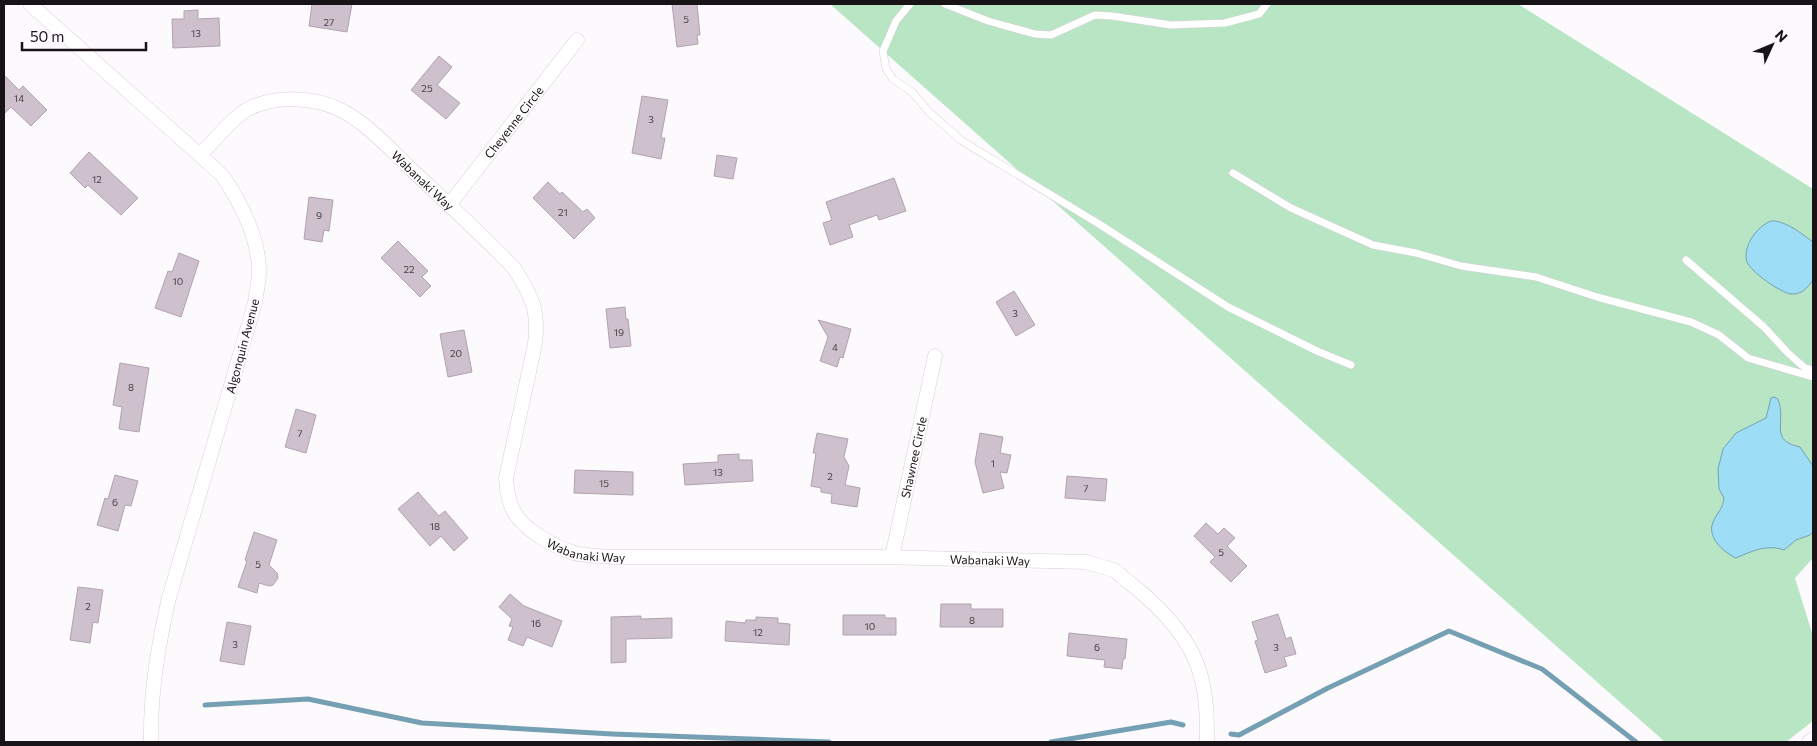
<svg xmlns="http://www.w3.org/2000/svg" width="1817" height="746" font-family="Commissioner,sans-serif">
<rect width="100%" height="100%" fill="#fdfafd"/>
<path fill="#b8e6c4" d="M 830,4 L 1518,4 L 1813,189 L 1813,558 L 1795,578 L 1813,636 L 1813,721 L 1786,742 L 1665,742 Z"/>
<g fill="#9dddf6" stroke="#75a0b3">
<path d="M 1771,221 C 1785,220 1802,234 1813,242 L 1813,280 C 1808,287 1802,295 1791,294 C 1781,293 1751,272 1747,262 C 1742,247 1757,226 1771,221 Z"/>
<path d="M 1774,397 L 1778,399 C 1787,422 1768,440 1800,447 L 1813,466 L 1813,532 L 1810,535 L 1796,540 L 1784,550 C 1767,544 1752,551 1736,558 C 1723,552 1705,536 1714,520 C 1718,512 1723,508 1724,498 L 1719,489 L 1718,469 L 1723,449 L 1736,433 L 1766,418 L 1771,398 Z"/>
</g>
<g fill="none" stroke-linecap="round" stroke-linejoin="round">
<g stroke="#75a0b3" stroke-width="5">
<path d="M 205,705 L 308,699 L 422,723 L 612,734 L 829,742"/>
<path d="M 1231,734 L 1239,735 L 1328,688 L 1449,631 L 1542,669 L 1636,742"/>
<path d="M 1051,742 L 1171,722 L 1183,725"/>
</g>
</g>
<g fill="#cec0cd" stroke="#b0a3af">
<path d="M 312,4 L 352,4 L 347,32 L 309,26 Z"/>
<path d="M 672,4 L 697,4 L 700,35 L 697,35 L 698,44 L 677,47 Z"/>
<path d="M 198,10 L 198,19 L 219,18 L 220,46 L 173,48 L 172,19 L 184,19 L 184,11 Z"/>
<path d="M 439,56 L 452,67 L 437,85 L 460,103 L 446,119 L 411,90 Z"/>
<path d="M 4,75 L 19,90 L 23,86 L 47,110 L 31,126 L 11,107 L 4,114 Z"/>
<path d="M 642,96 L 668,100 L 661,138 L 665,138 L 661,159 L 632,153 Z"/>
<path d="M 89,152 L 138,198 L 121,215 L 88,185 L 85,188 L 70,173 Z"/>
<path d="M 717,155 L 737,158 L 733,179 L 714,176 Z"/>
<path d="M 894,178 L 906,211 L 879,220 L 877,215 L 849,225 L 853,237 L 830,245 L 823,223 L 832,220 L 826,202 Z"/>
<path d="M 548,182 L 560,194 L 562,192 L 583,212 L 587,209 L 595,218 L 574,239 L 533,198 Z"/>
<path d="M 309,197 L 333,200 L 329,231 L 324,230 L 322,242 L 304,239 Z"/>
<path d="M 398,241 L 428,271 L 422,277 L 431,286 L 420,297 L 381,258 Z"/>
<path d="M 179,253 L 199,261 L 181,317 L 155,308 L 168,271 L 172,272 Z"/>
<path d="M 1014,291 L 1035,325 L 1016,336 L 996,302 Z"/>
<path d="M 625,307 L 626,319 L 628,319 L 631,346 L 610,348 L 606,309 Z"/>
<path d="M 818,320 L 851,329 L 843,358 L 840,357 L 837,367 L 820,361 L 828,337 Z"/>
<path d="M 464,330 L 472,372 L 448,377 L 440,334 Z"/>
<path d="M 120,363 L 149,368 L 139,432 L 119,429 L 122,407 L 113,405 Z"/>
<path d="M 296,409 L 316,415 L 306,453 L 285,447 Z"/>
<path d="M 817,433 L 848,439 L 844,457 L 849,466 L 845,485 L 860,488 L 857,507 L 831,503 L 832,494 L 821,492 L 821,488 L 811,486 L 816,453 L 813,453 Z"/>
<path d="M 980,433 L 1003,437 L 1000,453 L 1011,455 L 1007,473 L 1000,472 L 1004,488 L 983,493 L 975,462 Z"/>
<path d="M 739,454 L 739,460 L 752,460 L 753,481 L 685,485 L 683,464 L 718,462 L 718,455 Z"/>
<path d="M 575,470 L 633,472 L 633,495 L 574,493 Z"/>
<path d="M 115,475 L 138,481 L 131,506 L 125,505 L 118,531 L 97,525 L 105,498 L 108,499 Z"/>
<path d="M 1067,476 L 1107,479 L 1105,501 L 1065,498 Z"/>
<path d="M 418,492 L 439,516 L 445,511 L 468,538 L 454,551 L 441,536 L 430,546 L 398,509 Z"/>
<path d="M 1206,523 L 1218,534 L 1224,528 L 1235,538 L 1227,546 L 1247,566 L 1231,582 L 1210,562 L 1215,557 L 1194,536 Z"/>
<path d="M 254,532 L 277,540 L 269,565 L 277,573 L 278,578 L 273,585 L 269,586 L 259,583 L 257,593 L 238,587 L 247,561 L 245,560 Z"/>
<path d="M 78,587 L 103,590 L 98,623 L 93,622 L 90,643 L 70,640 Z"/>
<path d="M 510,594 L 524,606 L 562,621 L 552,647 L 527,637 L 523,646 L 508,640 L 513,627 L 509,626 L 512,619 L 499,607 Z"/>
<path d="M 941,604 L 971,604 L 971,609 L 1003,609 L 1003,627 L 940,627 Z"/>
<path d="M 1278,614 L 1286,639 L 1291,637 L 1296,654 L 1284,657 L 1287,666 L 1265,673 L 1255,641 L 1258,640 L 1252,622 Z"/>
<path d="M 843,615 L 885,615 L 885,618 L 896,618 L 896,635 L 843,635 Z"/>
<path d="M 641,616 L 641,619 L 672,618 L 672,638 L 626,639 L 626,662 L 611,663 L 611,617 Z"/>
<path d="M 756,617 L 778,618 L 778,623 L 790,624 L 789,645 L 725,641 L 726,621 L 745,623 L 746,620 L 756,620 Z"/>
<path d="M 227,622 L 251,626 L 244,665 L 220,661 Z"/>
<path d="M 1069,633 L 1127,639 L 1125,659 L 1123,659 L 1122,669 L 1104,667 L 1105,660 L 1067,656 Z"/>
</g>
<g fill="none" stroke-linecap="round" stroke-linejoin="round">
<defs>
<g id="service">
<path d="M 910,4 L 896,21 L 883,51 L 886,69 L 893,79 L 912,92 L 929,112 L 962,141 L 1099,224 L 1228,307 L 1317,351 L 1351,365"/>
<path d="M 945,4 L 988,21 L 1035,34 L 1051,35 L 1095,15 L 1112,16 L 1171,25 L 1225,23 L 1259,14 L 1267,4"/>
<path d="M 1233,173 L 1291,208 L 1373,245 L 1416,253 L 1461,266 L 1536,277 L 1597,297 L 1691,322 L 1719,335 L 1748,358 L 1813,377"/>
<path d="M 1686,260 L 1764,327 L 1788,353 L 1805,368 L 1813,370"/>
</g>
<g id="minor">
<path d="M 30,4 L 222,175 C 241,203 259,237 259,272 C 259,282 256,293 255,303 L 169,598 C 158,645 150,694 151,742"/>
<path id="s1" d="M 200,155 C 215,140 237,111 257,105 C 282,96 315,98 339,109 C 367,123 390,149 412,170 C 446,202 481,234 514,268 C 532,296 539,310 535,344 L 506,478 C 507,490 508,501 514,512 C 524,530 555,547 574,553 C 586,556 600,556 613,557 L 878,557 L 1086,562 C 1095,565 1106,567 1115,571 C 1120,574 1125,580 1130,583 C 1159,606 1190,637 1200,673 C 1207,696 1207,719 1207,742"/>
<path id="s2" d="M 449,205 L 577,40"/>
<path id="s3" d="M 892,557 L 935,356"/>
<path d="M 1809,742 L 1813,739"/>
</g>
</defs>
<use href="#service" stroke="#daccd9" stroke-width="8"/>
<use href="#minor" stroke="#daccd9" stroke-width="15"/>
<use href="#service" stroke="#fff" stroke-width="7"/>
<use href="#minor" stroke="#fff" stroke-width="14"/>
</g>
<g text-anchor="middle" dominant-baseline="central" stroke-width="4" stroke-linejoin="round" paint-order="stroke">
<g font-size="10" fill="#463e44">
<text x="686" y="19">5</text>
<text x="329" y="22">27</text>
<text x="196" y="33">13</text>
<text x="427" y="88">25</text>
<text x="19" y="98">14</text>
<text x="651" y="119">3</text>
<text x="97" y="179">12</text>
<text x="563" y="212">21</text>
<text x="319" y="215">9</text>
<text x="409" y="269">22</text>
<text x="178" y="281">10</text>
<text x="1015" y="313">3</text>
<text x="619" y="332">19</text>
<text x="835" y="347">4</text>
<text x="456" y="353">20</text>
<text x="131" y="387">8</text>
<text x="300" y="433">7</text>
<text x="993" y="463">1</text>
<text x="718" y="472">13</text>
<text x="830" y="476">2</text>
<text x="604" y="483">15</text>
<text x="1086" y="488">7</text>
<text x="115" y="502">6</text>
<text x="435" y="526">18</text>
<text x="1221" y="552">5</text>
<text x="258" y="564">5</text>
<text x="88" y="606">2</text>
<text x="972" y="620">8</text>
<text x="536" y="623">16</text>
<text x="870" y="626">10</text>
<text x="758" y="632">12</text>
<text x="235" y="644">3</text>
<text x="1097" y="647">6</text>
<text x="1276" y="647">3</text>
</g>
<g font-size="12" fill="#181317" stroke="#fdfafd">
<text stroke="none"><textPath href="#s2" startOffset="105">Cheyenne Circle</textPath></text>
<text stroke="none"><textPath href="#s1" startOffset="271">Wabanaki Way</textPath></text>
<text transform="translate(242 346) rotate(-75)">Algonquin Avenue</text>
<text stroke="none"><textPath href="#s3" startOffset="102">Shawnee Circle</textPath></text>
<text stroke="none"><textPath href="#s1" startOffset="736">Wabanaki Way</textPath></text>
<text stroke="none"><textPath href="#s1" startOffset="1141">Wabanaki Way</textPath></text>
</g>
</g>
<rect width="1817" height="746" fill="none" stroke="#181317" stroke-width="10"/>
<g transform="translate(1772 45) rotate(46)" stroke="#fdfafd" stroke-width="4" paint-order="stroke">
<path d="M0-4L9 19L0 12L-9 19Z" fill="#181317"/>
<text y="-8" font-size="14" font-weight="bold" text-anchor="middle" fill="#181317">N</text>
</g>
<path d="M22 42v8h124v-8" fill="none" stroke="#181317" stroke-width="2.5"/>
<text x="30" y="42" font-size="15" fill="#181317" stroke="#fdfafd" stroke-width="4" paint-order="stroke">50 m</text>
</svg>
